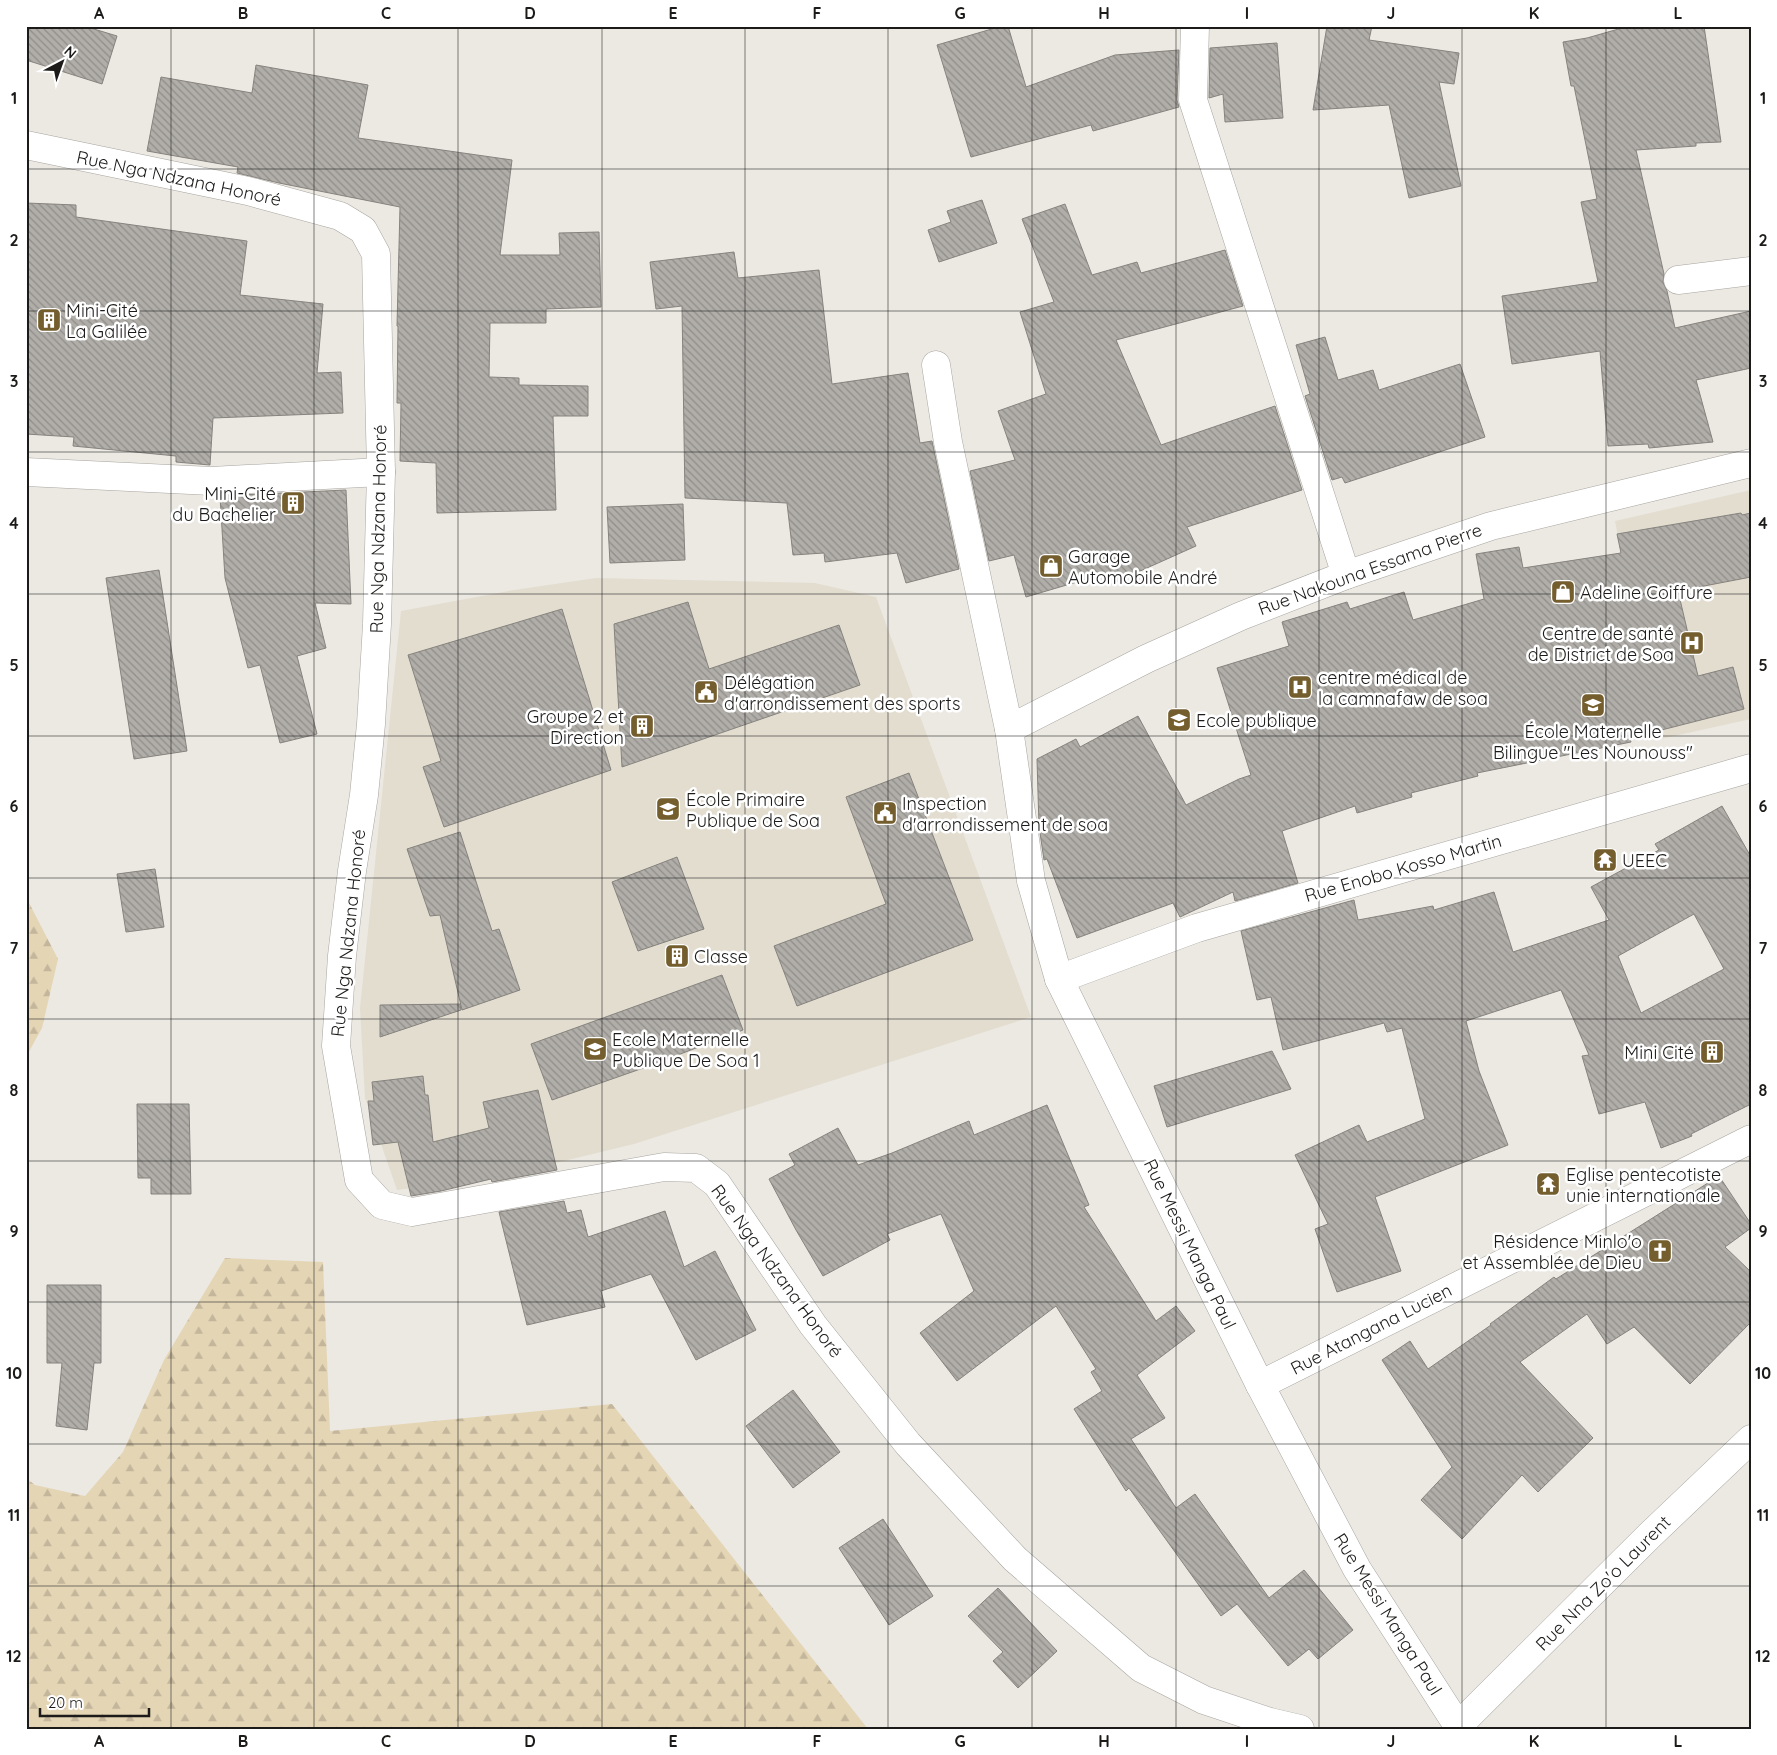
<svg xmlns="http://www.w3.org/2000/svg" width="1777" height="1755" font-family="Quicksand,sans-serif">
<defs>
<pattern id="forest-firs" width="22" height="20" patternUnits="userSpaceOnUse" patternTransform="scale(1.25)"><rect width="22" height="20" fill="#e4d5b5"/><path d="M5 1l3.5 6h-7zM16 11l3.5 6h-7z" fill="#c3b69b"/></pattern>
<pattern id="building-back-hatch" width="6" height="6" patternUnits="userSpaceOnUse" patternTransform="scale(1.25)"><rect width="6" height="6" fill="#b1aea9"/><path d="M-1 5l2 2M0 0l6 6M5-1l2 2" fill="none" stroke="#8f8d89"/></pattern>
</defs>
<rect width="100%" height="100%" fill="#ece9e3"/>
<g fill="#e3ddd0">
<path d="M 1751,490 L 1751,719 L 1656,740 L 1642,684 L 1630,600 L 1615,521 Z"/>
<path d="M 596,578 L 815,583 L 876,597 L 1031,1017 L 634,1144 L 502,1176 L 397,1190 L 365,1098 L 360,1008 L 401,611 L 514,590 Z"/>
</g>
<g fill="url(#forest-firs)">
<path d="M 26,897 L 58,959 L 42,1028 L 26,1057 Z"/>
<path d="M 225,1258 L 323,1262 L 330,1431 L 612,1404 L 868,1729 L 26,1729 L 26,1478 L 35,1485 L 85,1496 L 123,1452 L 164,1360 Z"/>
</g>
<g fill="url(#building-back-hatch)" stroke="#86837e" fill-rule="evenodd">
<path d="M 26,26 L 84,26 L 117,36 L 102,84 L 26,60 Z"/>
<path d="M 1002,26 L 1008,26 L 1026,87 L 1115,55 L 1179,50 L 1177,100 L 1179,107 L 1093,131 L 1091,125 L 971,157 L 937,45 Z"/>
<path d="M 1327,26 L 1372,26 L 1369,40 L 1459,53 L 1454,84 L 1439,82 L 1461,186 L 1409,198 L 1389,105 L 1313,110 Z"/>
<path d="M 1629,26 L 1704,26 L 1721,142 L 1696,143 L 1696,146 L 1636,150 L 1664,274 L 1663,282 L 1667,291 L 1675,328 L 1751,311 L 1751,368 L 1696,380 L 1713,442 L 1649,448 L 1648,444 L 1608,446 L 1600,351 L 1512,364 L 1502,296 L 1598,282 L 1581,202 L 1597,199 L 1574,86 L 1571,86 L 1563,42 L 1587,38 Z"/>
<path d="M 1277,43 L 1283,118 L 1225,122 L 1223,94 L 1209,98 L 1210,48 Z"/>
<path d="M 256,65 L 368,85 L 358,138 L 512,160 L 500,255 L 560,255 L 559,233 L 599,232 L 601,307 L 546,309 L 546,323 L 490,323 L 489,377 L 519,378 L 519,385 L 588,386 L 588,416 L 553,416 L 556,510 L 437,513 L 436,463 L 400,461 L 401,403 L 397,403 L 398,326 L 397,326 L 400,207 L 279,183 L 237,173 L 238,167 L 147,151 L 161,77 L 252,93 Z"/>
<path d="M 982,200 L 997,243 L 939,262 L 928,230 L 951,222 L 947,211 Z"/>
<path d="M 26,203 L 76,205 L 76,217 L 247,241 L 240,295 L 323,304 L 317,373 L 341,372 L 343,413 L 213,418 L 210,465 L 176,462 L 176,456 L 73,446 L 74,437 L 26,434 Z"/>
<path d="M 1065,204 L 1092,275 L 1137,262 L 1141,273 L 1225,250 L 1243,306 L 1116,340 L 1161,445 L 1275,406 L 1302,490 L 1187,527 L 1196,546 L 1109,585 L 1104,574 L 1026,597 L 1014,555 L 989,561 L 970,471 L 1015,460 L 998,411 L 1046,394 L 1020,312 L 1054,302 L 1022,219 Z"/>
<path d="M 734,252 L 738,278 L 819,270 L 832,384 L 908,373 L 920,443 L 932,441 L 959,569 L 906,583 L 897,553 L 825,562 L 824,553 L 793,555 L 787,503 L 685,498 L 682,306 L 656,309 L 650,262 Z"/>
<path d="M 1325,337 L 1338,380 L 1373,370 L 1379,390 L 1460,364 L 1485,437 L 1345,483 L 1342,477 L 1332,480 L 1305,396 L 1310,394 L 1296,345 Z"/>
<path d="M 346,490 L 351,604 L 315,603 L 326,648 L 297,656 L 317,734 L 280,743 L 260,665 L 248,668 L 225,578 L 220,496 Z"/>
<path d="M 683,504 L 685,560 L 610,563 L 607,507 Z"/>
<path d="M 1741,513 L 1742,515 L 1751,513 L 1751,577 L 1678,591 L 1698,676 L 1733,667 L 1744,709 L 1630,738 L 1631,742 L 1477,773 L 1478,776 L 1411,793 L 1412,797 L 1357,813 L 1355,806 L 1282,831 L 1298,883 L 1235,901 L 1233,892 L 1180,917 L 1173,903 L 1077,938 L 1047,859 L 1044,860 L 1039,826 L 1037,759 L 1076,739 L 1080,747 L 1138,716 L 1186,805 L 1239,779 L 1251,775 L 1217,668 L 1289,646 L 1282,622 L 1347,602 L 1350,609 L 1404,592 L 1413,620 L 1484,599 L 1476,554 L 1519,547 L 1523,568 L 1621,553 L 1617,534 Z"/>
<path d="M 159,570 L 187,751 L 134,759 L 106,578 Z"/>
<path d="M 688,602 L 709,669 L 839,625 L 860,685 L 622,767 L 614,624 Z"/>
<path d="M 562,609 L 611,770 L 444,827 L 423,767 L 441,761 L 408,655 Z"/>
<path d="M 909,773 L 973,940 L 797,1006 L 774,946 L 886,904 L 846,797 Z"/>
<path d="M 1722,806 L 1751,857 L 1751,1104 L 1691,1134 L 1692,1136 L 1661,1148 L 1645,1102 L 1599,1114 L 1582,1056 L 1589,1055 L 1561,990 L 1466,1021 L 1479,1071 L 1508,1145 L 1375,1197 L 1401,1271 L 1337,1292 L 1315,1229 L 1328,1224 L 1295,1155 L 1359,1125 L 1367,1142 L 1425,1119 L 1402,1028 L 1387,1032 L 1384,1023 L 1283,1050 L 1271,997 L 1257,1000 L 1241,931 L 1354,900 L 1358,920 L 1433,906 L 1434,910 L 1494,892 L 1513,952 L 1609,920 L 1591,887 L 1659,850 L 1655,844 ZM 1694,914 L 1724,969 L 1641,1013 L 1618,956 Z"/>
<path d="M 460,832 L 492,931 L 499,929 L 520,990 L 462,1010 L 440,915 L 430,916 L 407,849 Z"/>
<path d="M 677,857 L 704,929 L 638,951 L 612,882 Z"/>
<path d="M 155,869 L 164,927 L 126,932 L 117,874 Z"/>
<path d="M 722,975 L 743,1030 L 649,1066 L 552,1100 L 531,1044 Z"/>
<path d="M 460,1004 L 461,1010 L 380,1037 L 380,1005 Z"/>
<path d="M 1272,1051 L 1291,1089 L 1167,1127 L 1154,1086 Z"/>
<path d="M 423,1076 L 425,1095 L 428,1095 L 433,1142 L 489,1128 L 483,1102 L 538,1090 L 557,1170 L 492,1182 L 491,1179 L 441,1191 L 411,1196 L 398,1142 L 373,1145 L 368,1101 L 374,1101 L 372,1082 Z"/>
<path d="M 137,1104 L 189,1104 L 191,1194 L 151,1194 L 151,1178 L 138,1178 Z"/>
<path d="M 1047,1105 L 1089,1205 L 1084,1207 L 1156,1321 L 1176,1306 L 1195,1331 L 1137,1375 L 1165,1418 L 1131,1439 L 1176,1508 L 1195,1494 L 1269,1598 L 1304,1570 L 1353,1630 L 1318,1659 L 1309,1649 L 1288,1666 L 1237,1604 L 1221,1616 L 1129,1488 L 1126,1491 L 1074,1409 L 1102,1391 L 1091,1372 L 1096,1369 L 1056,1306 L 957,1381 L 920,1333 L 974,1291 L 941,1214 L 887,1234 L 890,1240 L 823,1276 L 796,1230 L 769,1179 L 795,1165 L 789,1154 L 838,1128 L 858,1165 L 892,1153 L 969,1121 L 974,1135 Z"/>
<path d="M 1719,1176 L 1751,1224 L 1751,1228 L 1725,1247 L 1751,1272 L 1751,1322 L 1690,1384 L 1634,1327 L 1607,1344 L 1587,1314 L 1520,1362 L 1593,1438 L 1538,1492 L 1522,1475 L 1462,1539 L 1421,1500 L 1452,1467 L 1382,1360 L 1410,1341 L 1428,1369 L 1491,1325 L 1490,1324 L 1554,1277 L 1556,1279 Z"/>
<path d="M 564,1201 L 567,1213 L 581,1210 L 588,1237 L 665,1211 L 684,1267 L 715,1251 L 756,1330 L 696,1360 L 651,1274 L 601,1291 L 605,1307 L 527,1325 L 499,1212 Z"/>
<path d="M 47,1285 L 101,1285 L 101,1363 L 94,1363 L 87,1430 L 56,1426 L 62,1363 L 47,1363 Z"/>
<path d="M 793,1390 L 840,1452 L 793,1488 L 746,1426 Z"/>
<path d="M 883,1519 L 933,1596 L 889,1625 L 839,1548 Z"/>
<path d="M 998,1588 L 1057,1651 L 1018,1688 L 993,1661 L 1003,1652 L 968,1616 Z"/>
</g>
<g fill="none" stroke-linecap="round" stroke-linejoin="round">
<defs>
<g id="street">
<path d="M 1195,26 L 1193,100 L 1346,575"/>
<path d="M 26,145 L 248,191 L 340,216 L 363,230 L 376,254 L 381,472 L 377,624 L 371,724 L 364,795 L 352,871 L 342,956 L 336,1046 L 359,1180 L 382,1205 L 412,1212 L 664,1167 L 696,1168 L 717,1184 L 813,1325 L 908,1444 L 1015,1559 L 1141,1668 L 1204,1700 L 1270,1722 L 1300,1729"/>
<path d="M 1678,280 L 1751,271"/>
<path d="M 936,365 L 948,442 L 1009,729 L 1031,881 L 1059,979 L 1260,1385 L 1357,1569 L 1458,1726"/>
<path d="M 26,472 L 211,481 L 381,472"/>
<path d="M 1009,729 L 1146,659 L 1241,616 L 1346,575 L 1491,526 L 1751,463"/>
<path d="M 1059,979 L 1197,928 L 1751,768"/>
<path d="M 1260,1385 L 1751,1139"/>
<path d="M 1458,1729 L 1458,1726 L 1649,1536 L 1751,1439"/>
</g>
</defs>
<use href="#street" stroke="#a8a5a0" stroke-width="29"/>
<use href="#street" stroke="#fff" stroke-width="28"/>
</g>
<path fill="none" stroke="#1c1b19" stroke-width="1" stroke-opacity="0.55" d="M 171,26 L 171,1729M 314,26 L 314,1729M 458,26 L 458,1729M 602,26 L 602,1729M 745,26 L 745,1729M 888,26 L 888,1729M 1032,26 L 1032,1729M 1176,26 L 1176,1729M 1319,26 L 1319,1729M 1462,26 L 1462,1729M 1606,26 L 1606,1729M 26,169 L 1751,169M 26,311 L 1751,311M 26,452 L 1751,452M 26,594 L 1751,594M 26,736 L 1751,736M 26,878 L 1751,878M 26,1019 L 1751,1019M 26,1161 L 1751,1161M 26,1302 L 1751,1302M 26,1444 L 1751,1444M 26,1586 L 1751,1586"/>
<defs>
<symbol id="building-square" viewBox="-11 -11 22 22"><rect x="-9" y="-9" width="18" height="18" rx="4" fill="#755e2e" stroke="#fff"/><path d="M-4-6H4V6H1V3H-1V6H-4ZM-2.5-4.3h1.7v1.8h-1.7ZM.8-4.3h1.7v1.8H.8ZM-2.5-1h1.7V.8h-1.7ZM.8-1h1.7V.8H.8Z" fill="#fff"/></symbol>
<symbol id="shop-square" viewBox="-11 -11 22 22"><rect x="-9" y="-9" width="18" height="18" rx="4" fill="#755e2e" stroke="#fff"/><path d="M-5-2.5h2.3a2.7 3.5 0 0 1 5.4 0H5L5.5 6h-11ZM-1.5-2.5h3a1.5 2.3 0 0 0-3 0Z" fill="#fff"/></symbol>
<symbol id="hospital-square" viewBox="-11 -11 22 22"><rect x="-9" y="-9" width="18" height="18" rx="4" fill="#755e2e" stroke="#fff"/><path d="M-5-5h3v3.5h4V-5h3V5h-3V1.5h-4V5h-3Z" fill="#fff"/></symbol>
<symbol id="civic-square" viewBox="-11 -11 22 22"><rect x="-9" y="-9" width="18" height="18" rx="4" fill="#755e2e" stroke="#fff"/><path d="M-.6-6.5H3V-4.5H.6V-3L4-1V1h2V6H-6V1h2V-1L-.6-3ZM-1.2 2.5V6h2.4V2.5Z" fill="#fff"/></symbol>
<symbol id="school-square" viewBox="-11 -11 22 22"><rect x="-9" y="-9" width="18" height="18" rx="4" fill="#755e2e" stroke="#fff"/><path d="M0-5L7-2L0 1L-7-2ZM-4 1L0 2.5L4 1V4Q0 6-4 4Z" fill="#fff"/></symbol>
<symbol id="temple-square" viewBox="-11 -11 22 22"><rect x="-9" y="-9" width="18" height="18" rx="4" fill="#755e2e" stroke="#fff"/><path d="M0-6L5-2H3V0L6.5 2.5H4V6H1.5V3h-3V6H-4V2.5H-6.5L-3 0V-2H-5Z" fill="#fff"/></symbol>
<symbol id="church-square" viewBox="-11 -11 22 22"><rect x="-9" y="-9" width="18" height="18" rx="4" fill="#755e2e" stroke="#fff"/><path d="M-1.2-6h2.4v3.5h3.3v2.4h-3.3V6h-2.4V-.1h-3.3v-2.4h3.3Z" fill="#fff"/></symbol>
</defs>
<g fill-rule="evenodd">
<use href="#building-square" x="35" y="306" width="28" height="28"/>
<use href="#building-square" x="279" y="489" width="28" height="28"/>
<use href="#shop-square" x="1037" y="552" width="28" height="28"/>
<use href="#shop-square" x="1549" y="578" width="28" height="28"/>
<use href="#hospital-square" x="1678" y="629" width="28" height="28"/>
<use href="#hospital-square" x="1286" y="673" width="28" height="28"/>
<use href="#civic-square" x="692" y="678" width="28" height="28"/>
<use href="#school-square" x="1579" y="691" width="28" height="28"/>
<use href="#school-square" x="1165" y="706" width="28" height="28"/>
<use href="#building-square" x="628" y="712" width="28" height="28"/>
<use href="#school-square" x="654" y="795" width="28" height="28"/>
<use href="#civic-square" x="871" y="799" width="28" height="28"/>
<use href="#temple-square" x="1591" y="846" width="28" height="28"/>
<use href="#building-square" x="663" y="942" width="28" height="28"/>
<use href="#school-square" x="581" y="1035" width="28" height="28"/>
<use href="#building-square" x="1698" y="1038" width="28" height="28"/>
<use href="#temple-square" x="1534" y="1170" width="28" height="28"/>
<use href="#church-square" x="1646" y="1237" width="28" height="28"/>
</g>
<g text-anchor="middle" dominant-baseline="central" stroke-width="5" stroke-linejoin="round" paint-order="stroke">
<g font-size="18" fill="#1c1b19" stroke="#fff">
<text transform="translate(179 178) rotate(12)">Rue Nga Ndzana Honoré</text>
<text transform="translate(378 529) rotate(-89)">Rue Nga Ndzana Honoré</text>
<text transform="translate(1370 569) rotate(-20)">Rue Nakouna Essama Pierre</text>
<text transform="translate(1403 868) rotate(-16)">Rue Enobo Kosso Martin</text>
<text transform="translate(348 933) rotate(-84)">Rue Nga Ndzana Honoré</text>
<text transform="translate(1190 1244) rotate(64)">Rue Messi Manga Paul</text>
<text transform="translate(777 1271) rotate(54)">Rue Nga Ndzana Honoré</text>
<text transform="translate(1371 1329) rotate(-27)">Rue Atangana Lucien</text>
<text transform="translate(1603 1583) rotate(-45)">Rue Nna Zo'o Laurent</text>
<text transform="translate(1388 1614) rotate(58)">Rue Messi Manga Paul</text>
</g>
<g font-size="18" fill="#1c1b19" stroke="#fff" text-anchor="start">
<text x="66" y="310">Mini-Cité<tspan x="66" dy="21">La Galilée</tspan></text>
<text x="276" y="493" text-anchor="end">Mini-Cité<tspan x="276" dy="21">du Bachelier</tspan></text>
<text x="1068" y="556">Garage<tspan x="1068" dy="21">Automobile André</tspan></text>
<text x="1580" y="592">Adeline Coiffure</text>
<text x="1674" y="633" text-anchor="end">Centre de santé<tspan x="1674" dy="21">de District de Soa</tspan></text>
<text x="1318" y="677">centre médical de<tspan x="1318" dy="21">la camnafaw de soa</tspan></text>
<text x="724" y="682">Délégation<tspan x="724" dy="21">d'arrondissement des sports</tspan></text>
<text x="624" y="716" text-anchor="end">Groupe 2 et<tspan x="624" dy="21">Direction</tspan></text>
<text x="1196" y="720">Ecole publique</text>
<text x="1593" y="731" text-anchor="middle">École Maternelle<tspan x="1593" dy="21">Bilingue "Les Nounouss"</tspan></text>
<text x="686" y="799">École Primaire<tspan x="686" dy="21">Publique de Soa</tspan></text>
<text x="902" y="803">Inspection<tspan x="902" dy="21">d'arrondissement de soa</tspan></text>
<text x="1622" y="860">UEEC</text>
<text x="694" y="956">Classe</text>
<text x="612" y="1039">Ecole Maternelle<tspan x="612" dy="21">Publique De Soa 1</tspan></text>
<text x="1694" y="1052" text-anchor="end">Mini Cité</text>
<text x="1566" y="1174">Eglise pentecotiste<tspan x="1566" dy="21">unie internationale</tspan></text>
<text x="1642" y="1241" text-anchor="end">Résidence Minlo'o<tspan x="1642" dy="21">et Assemblée de Dieu</tspan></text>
</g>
</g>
<rect width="1777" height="1755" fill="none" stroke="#ffffff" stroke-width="55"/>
<g transform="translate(62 62) rotate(41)" stroke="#ffffff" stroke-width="4" paint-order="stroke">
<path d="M0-4L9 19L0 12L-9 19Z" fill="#1c1b19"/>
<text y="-8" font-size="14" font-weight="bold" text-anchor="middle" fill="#1c1b19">N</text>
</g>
<path d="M40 1708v8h109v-8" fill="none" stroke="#1c1b19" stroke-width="2.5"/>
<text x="48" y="1708" font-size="15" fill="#1c1b19" stroke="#ffffff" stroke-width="4" paint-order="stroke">20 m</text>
<rect x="28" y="28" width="1722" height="1700" fill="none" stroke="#1c1b19" stroke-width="2"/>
<g font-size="16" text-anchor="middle" font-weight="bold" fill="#1c1b19">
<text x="99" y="19">A</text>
<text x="243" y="19">B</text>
<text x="386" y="19">C</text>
<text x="530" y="19">D</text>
<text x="673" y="19">E</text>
<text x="817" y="19">F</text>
<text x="960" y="19">G</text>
<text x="1104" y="19">H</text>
<text x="1247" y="19">I</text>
<text x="1391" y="19">J</text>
<text x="1534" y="19">K</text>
<text x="1678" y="19">L</text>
<text x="14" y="104">1</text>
<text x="1763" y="104">1</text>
<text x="14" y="246">2</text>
<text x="1763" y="246">2</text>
<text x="14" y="387">3</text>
<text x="1763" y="387">3</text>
<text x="14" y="529">4</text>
<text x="1763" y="529">4</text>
<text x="14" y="671">5</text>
<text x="1763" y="671">5</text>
<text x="14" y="812">6</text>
<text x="1763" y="812">6</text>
<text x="14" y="954">7</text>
<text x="1763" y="954">7</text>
<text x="14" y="1096">8</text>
<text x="1763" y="1096">8</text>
<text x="14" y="1237">9</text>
<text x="1763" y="1237">9</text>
<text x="14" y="1379">10</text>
<text x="1763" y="1379">10</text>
<text x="14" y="1521">11</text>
<text x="1763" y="1521">11</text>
<text x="14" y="1662">12</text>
<text x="1763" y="1662">12</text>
<text x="99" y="1747">A</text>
<text x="243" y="1747">B</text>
<text x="386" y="1747">C</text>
<text x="530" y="1747">D</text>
<text x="673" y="1747">E</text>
<text x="817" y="1747">F</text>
<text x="960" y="1747">G</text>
<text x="1104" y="1747">H</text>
<text x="1247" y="1747">I</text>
<text x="1391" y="1747">J</text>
<text x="1534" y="1747">K</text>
<text x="1678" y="1747">L</text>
</g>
</svg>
